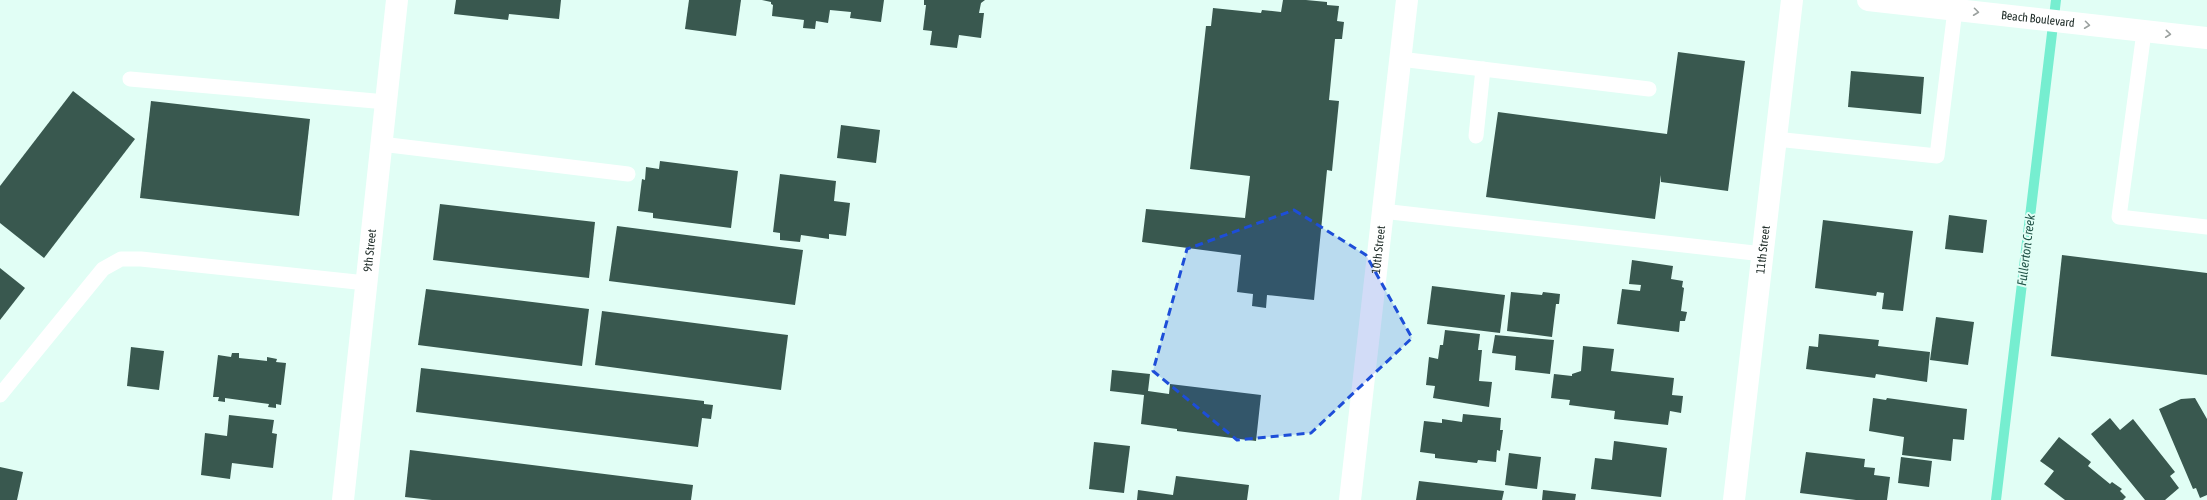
<svg xmlns="http://www.w3.org/2000/svg" width="2207" height="500" font-family="'Asap Condensed',sans-serif">
<rect width="100%" height="100%" fill="#e1fef5"/>
<g fill="none" stroke-linecap="round" stroke-linejoin="round">
<path stroke="#76eed0" stroke-width="10" d="M 1996,500 L 2056,0"/>
</g>
<g fill="#39584f">
<path d="M 456,0 L 561,0 L 559,19 L 509,14 L 508,20 L 454,14 Z"/>
<path d="M 689,0 L 741,0 L 736,36 L 685,29 Z"/>
<path d="M 762,0 L 884,0 L 881,22 L 850,18 L 851,12 L 830,10 L 828,23 L 816,21 L 815,29 L 803,28 L 804,20 L 772,16 L 773,5 L 771,4 L 771,2 Z"/>
<path d="M 924,0 L 985,0 L 981,3 L 979,13 L 984,13 L 981,38 L 959,35 L 957,48 L 930,45 L 932,31 L 923,30 L 926,5 L 924,5 Z"/>
<path d="M 1283,0 L 1306,0 L 1327,2 L 1327,5 L 1339,6 L 1337,21 L 1344,22 L 1342,39 L 1335,39 L 1329,100 L 1339,101 L 1332,171 L 1327,170 L 1314,300 L 1267,295 L 1266,308 L 1252,306 L 1253,294 L 1237,292 L 1241,255 L 1142,242 L 1146,209 L 1245,218 L 1250,176 L 1190,169 L 1206,26 L 1211,26 L 1213,8 L 1261,13 L 1262,10 L 1281,12 Z"/>
<path d="M 1678,52 L 1745,61 L 1728,191 L 1661,182 L 1661,175 L 1655,219 L 1486,197 L 1498,112 L 1667,134 Z"/>
<path d="M 1851,71 L 1924,77 L 1921,114 L 1848,107 Z"/>
<path d="M 73,91 L 135,139 L 44,258 L 0,223 L 0,186 Z"/>
<path d="M 151,101 L 310,119 L 299,216 L 140,198 Z"/>
<path d="M 841,125 L 880,130 L 876,163 L 837,158 Z"/>
<path d="M 660,161 L 738,171 L 731,228 L 653,218 L 653,213 L 638,211 L 642,179 L 645,180 L 646,167 L 659,169 Z"/>
<path d="M 780,174 L 836,181 L 834,201 L 850,203 L 846,236 L 829,234 L 829,239 L 801,235 L 800,242 L 780,240 L 780,233 L 773,232 Z"/>
<path d="M 440,204 L 595,222 L 589,278 L 433,260 Z"/>
<path d="M 1949,215 L 1987,220 L 1983,253 L 1945,249 Z"/>
<path d="M 1823,220 L 1913,231 L 1903,311 L 1882,309 L 1884,293 L 1877,292 L 1876,296 L 1815,288 Z"/>
<path d="M 617,226 L 803,250 L 795,305 L 609,281 Z"/>
<path d="M 2062,255 L 2207,273 L 2207,375 L 2051,356 Z"/>
<path d="M 1632,260 L 1673,266 L 1671,279 L 1683,281 L 1682,287 L 1684,288 L 1681,311 L 1687,312 L 1685,321 L 1680,321 L 1679,332 L 1617,324 L 1622,289 L 1640,291 L 1641,285 L 1629,284 Z"/>
<path d="M 0,268 L 25,288 L 0,320 Z"/>
<path d="M 1432,286 L 1505,295 L 1500,333 L 1427,324 Z"/>
<path d="M 426,289 L 589,309 L 582,366 L 418,345 Z"/>
<path d="M 1511,292 L 1542,295 L 1543,292 L 1560,294 L 1559,304 L 1556,304 L 1552,337 L 1507,331 Z"/>
<path d="M 602,311 L 788,335 L 781,390 L 595,365 Z"/>
<path d="M 1936,317 L 1974,322 L 1968,365 L 1930,360 Z"/>
<path d="M 1445,330 L 1480,334 L 1478,350 L 1482,350 L 1479,381 L 1492,382 L 1489,407 L 1433,398 L 1435,386 L 1426,385 L 1429,357 L 1438,359 L 1440,345 L 1443,345 Z"/>
<path d="M 1819,334 L 1879,340 L 1878,346 L 1930,352 L 1927,382 L 1876,374 L 1875,378 L 1806,369 L 1809,346 L 1818,347 Z"/>
<path d="M 1495,335 L 1554,340 L 1550,374 L 1515,370 L 1516,356 L 1492,353 Z"/>
<path d="M 1583,346 L 1614,349 L 1611,371 L 1674,378 L 1672,395 L 1683,396 L 1681,413 L 1670,411 L 1668,425 L 1614,419 L 1615,411 L 1569,405 L 1570,400 L 1551,398 L 1554,374 L 1572,376 L 1572,374 L 1581,371 Z"/>
<path d="M 131,347 L 164,351 L 159,390 L 127,386 Z"/>
<path d="M 232,353 L 239,353 L 239,358 L 267,361 L 267,357 L 277,359 L 276,362 L 286,363 L 281,405 L 276,404 L 276,408 L 268,407 L 269,404 L 225,398 L 225,402 L 218,401 L 219,397 L 213,397 L 218,355 L 231,357 Z"/>
<path d="M 421,368 L 704,401 L 704,404 L 713,405 L 711,419 L 702,418 L 698,447 L 416,412 Z"/>
<path d="M 1112,370 L 1150,374 L 1148,391 L 1169,394 L 1170,384 L 1261,395 L 1256,441 L 1177,431 L 1177,429 L 1141,424 L 1144,395 L 1110,391 Z"/>
<path d="M 1873,398 L 1886,400 L 1887,398 L 1967,409 L 1964,440 L 1953,439 L 1951,461 L 1902,455 L 1904,437 L 1869,431 Z"/>
<path d="M 2195,398 L 2207,419 L 2207,495 L 2200,498 L 2196,488 L 2193,489 L 2159,409 L 2181,399 Z"/>
<path d="M 1463,414 L 1501,418 L 1500,430 L 1503,430 L 1500,451 L 1497,450 L 1496,462 L 1478,460 L 1477,463 L 1435,458 L 1435,454 L 1420,452 L 1424,421 L 1442,423 L 1442,419 L 1462,422 Z"/>
<path d="M 229,415 L 274,420 L 272,433 L 277,434 L 273,468 L 232,463 L 230,479 L 201,475 L 205,433 L 227,436 Z"/>
<path d="M 2110,418 L 2120,430 L 2133,419 L 2175,472 L 2170,476 L 2179,488 L 2165,500 L 2145,500 L 2091,434 Z"/>
<path d="M 2059,437 L 2091,462 L 2088,466 L 2110,484 L 2112,482 L 2122,489 L 2120,491 L 2126,497 L 2123,500 L 2065,500 L 2044,484 L 2054,471 L 2040,461 Z"/>
<path d="M 1614,441 L 1667,448 L 1661,497 L 1591,489 L 1595,458 L 1612,460 Z"/>
<path d="M 1094,442 L 1130,446 L 1124,493 L 1089,489 Z"/>
<path d="M 410,450 L 693,485 L 691,500 L 432,500 L 405,497 Z"/>
<path d="M 1806,452 L 1865,459 L 1864,467 L 1875,468 L 1874,475 L 1890,477 L 1887,500 L 1856,500 L 1800,493 Z"/>
<path d="M 1509,453 L 1541,457 L 1537,489 L 1505,485 Z"/>
<path d="M 1901,457 L 1932,461 L 1929,487 L 1898,483 Z"/>
<path d="M 0,467 L 23,472 L 17,500 L 0,500 Z"/>
<path d="M 1176,476 L 1249,485 L 1247,500 L 1137,500 L 1138,490 L 1173,495 Z"/>
<path d="M 1419,481 L 1504,491 L 1502,500 L 1416,500 Z"/>
<path d="M 1543,490 L 1576,494 L 1575,500 L 1542,500 Z"/>
</g>
<g fill="none" stroke-linecap="round" stroke-linejoin="round">
<g stroke="#fff" stroke-width="15">
<path d="M 2144,32 L 2119,217 L 2207,227"/>
<path d="M 1400,59 L 1649,89"/>
<path d="M 130,79 L 386,102"/>
<path d="M 1476,136 L 1483,69"/>
<path d="M 1776,139 L 1937,156 L 1955,10"/>
<path d="M 381,144 L 628,174"/>
<path d="M 1382,211 L 1763,254"/>
<path d="M 0,395 L 103,269 L 121,259 L 141,259 L 366,283"/>
</g>
<g stroke="#fff" stroke-width="22">
<path id="s1" d="M 1350,500 L 1407,0"/>
<path id="s2" d="M 1734,500 L 1792,0"/>
</g>
<path stroke="#fff" stroke-width="22" id="s3" d="M 343,500 L 397,0"/>
<path stroke="#fff" stroke-width="22" id="s4" d="M 1868,0 L 2207,38"/>
</g>
<defs><path id="oneway-chevron" d="M-2-3.5L2.5 0L-2 3.5" fill="none" stroke-width="1.6" stroke-linecap="round" stroke-linejoin="round"/></defs>
<g stroke="#9ba19f">
<use href="#oneway-chevron" transform="translate(1976 12) rotate(7)"/>
<use href="#oneway-chevron" transform="translate(2087 25) rotate(7)"/>
<use href="#oneway-chevron" transform="translate(2168 34) rotate(6)"/>
</g>
<path fill="#1d4ed8" fill-opacity="0.2" stroke="#1d4ed8" stroke-width="3" stroke-dasharray="8 5" stroke-linejoin="round" d="M 1294,210 L 1366,255 L 1412,338 L 1311,433 L 1237,440 L 1153,371 L 1187,249 Z"/>
<g text-anchor="middle" dominant-baseline="central" stroke-width="4" stroke-linejoin="round" paint-order="stroke">
<g font-size="12" fill="#212e2a" stroke="#e1fef5">
<text stroke="none"><textPath href="#s4" startOffset="171">Beach Boulevard</textPath></text>
<text stroke="none"><textPath href="#s3" startOffset="251">9th Street</textPath></text>
<text stroke="none"><textPath href="#s1" startOffset="252">10th Street</textPath></text>
<text stroke="none"><textPath href="#s2" startOffset="252">11th Street</textPath></text>
</g>
<g font-size="13" font-style="italic" fill="#215448" stroke="#e1fef5">
<text transform="translate(2026 250) rotate(-83)">Fullerton Creek</text>
</g>
</g>
</svg>
